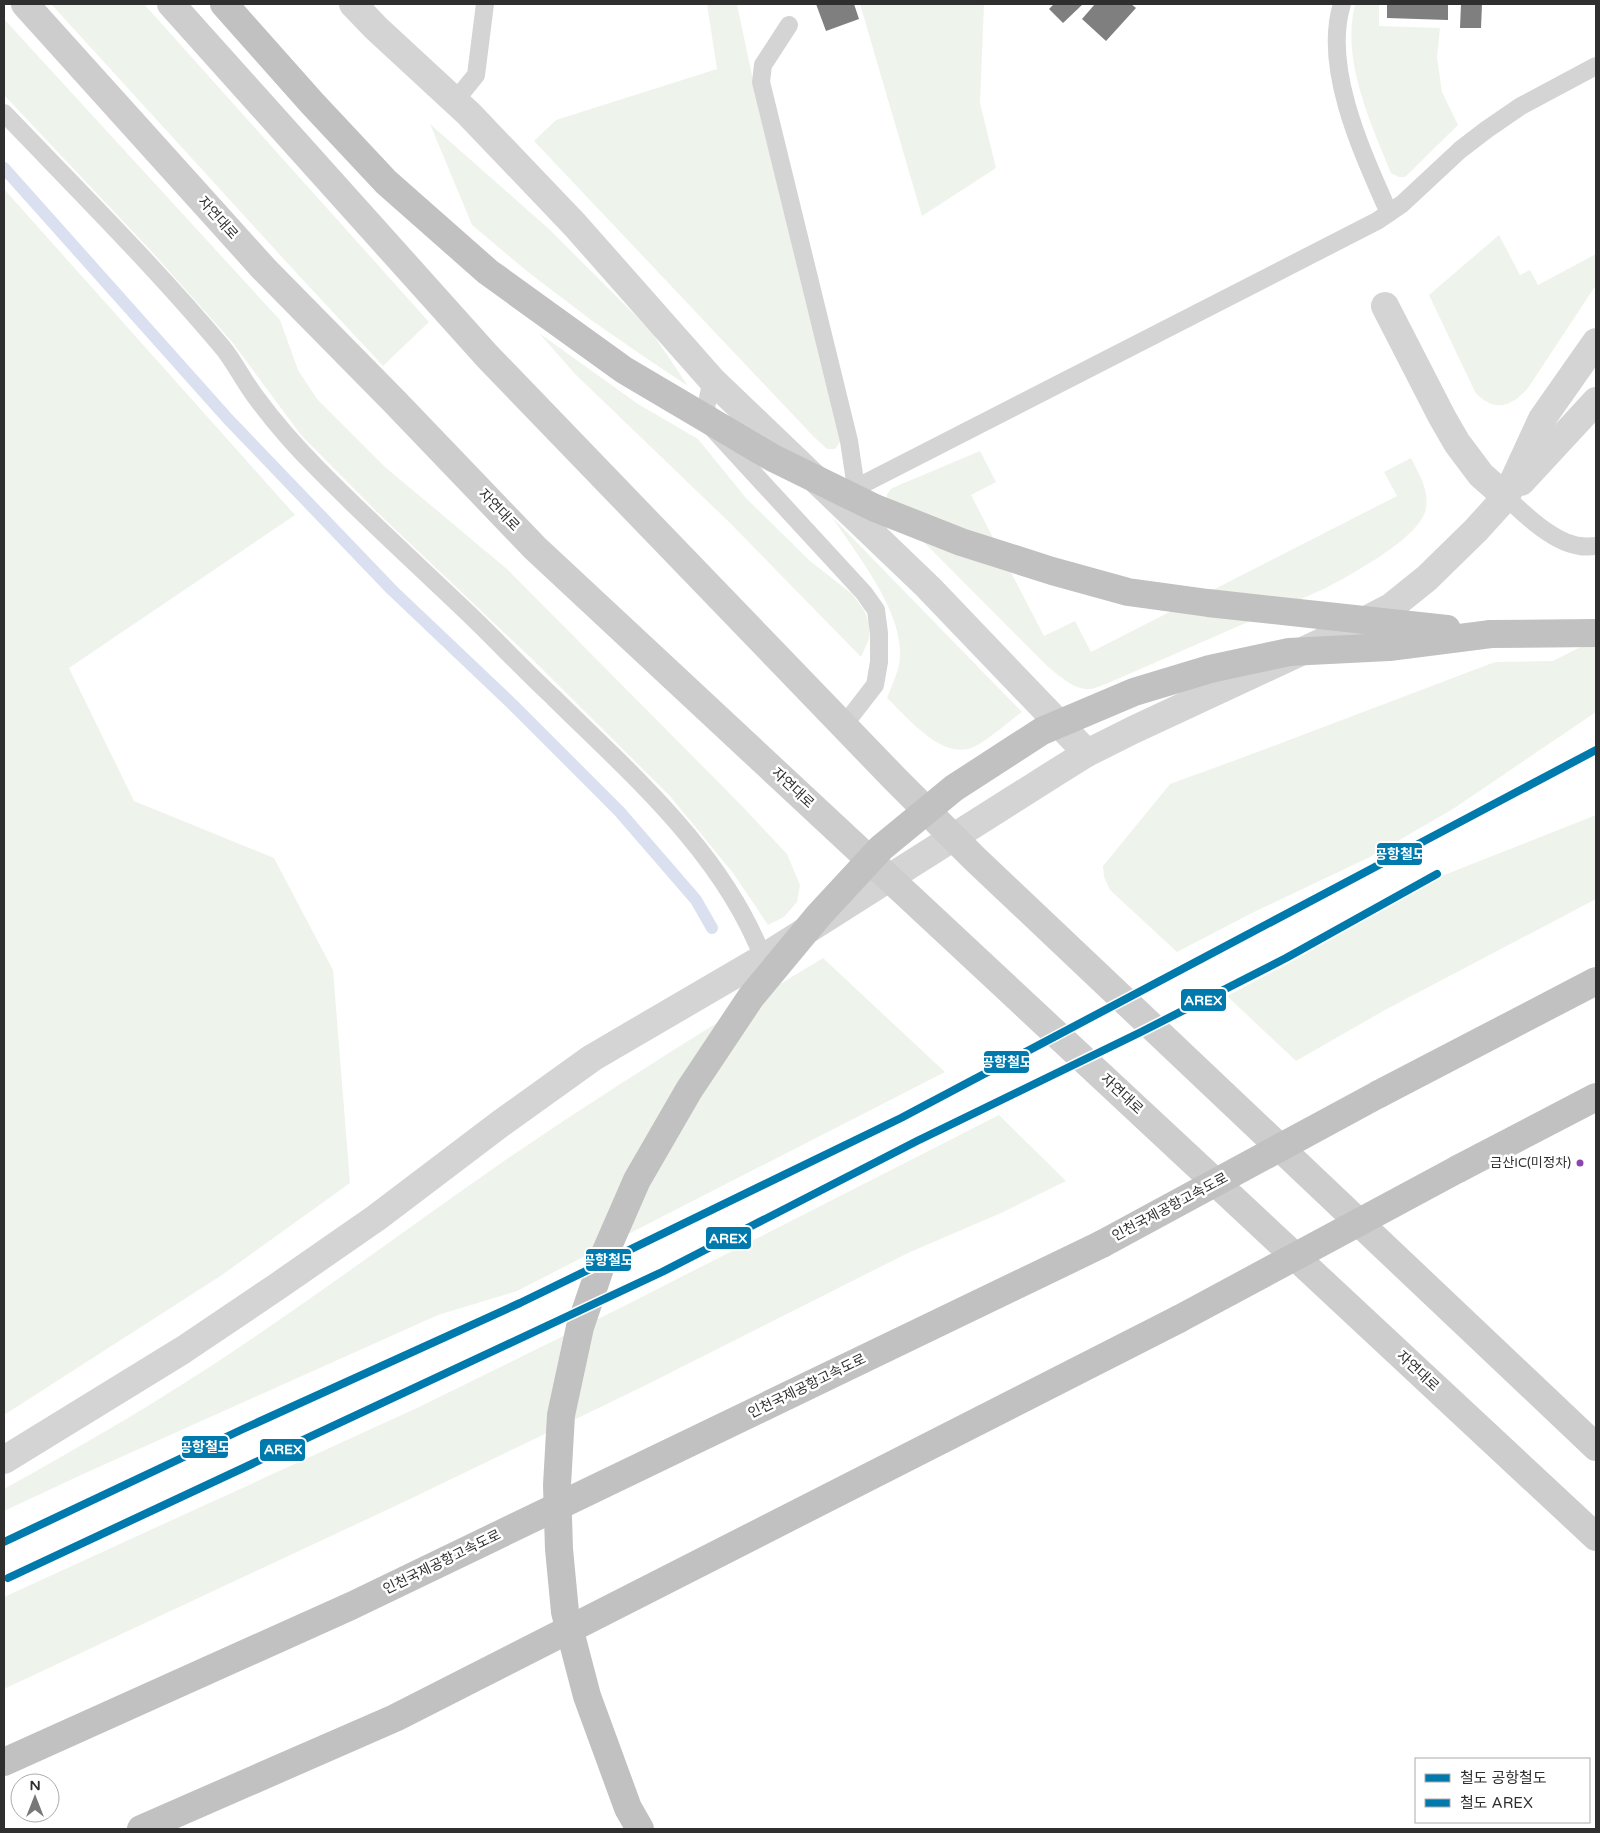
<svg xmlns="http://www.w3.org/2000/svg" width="1600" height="1833" font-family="'Varela Round','Noto Sans KR',sans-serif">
<rect width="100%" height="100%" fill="#fff"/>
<g fill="#eef4ec">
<path d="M 51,4 L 144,4 L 429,322 L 383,366 L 290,266 Z"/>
<path d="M 707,4 L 737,4 L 760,114 L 840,442 L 835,449 L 827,449 L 814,437 L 534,141 L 556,120 L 717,69 Z"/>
<path d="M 860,4 L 984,4 L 980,103 L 996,168 L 922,216 Z"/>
<path d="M 1355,4 L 1379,4 L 1379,26 L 1440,28 L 1437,57 L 1442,92 L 1458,125 L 1405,177 L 1399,177 L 1391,173 C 1370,122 1341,59 1355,4 Z"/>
<path d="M 4,19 L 280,320 L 298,370 L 317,399 L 385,467 L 507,569 L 743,807 L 787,854 L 800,885 L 797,902 L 784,917 L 768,925 L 733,873 L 669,795 L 532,659 L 379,514 L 301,435 L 232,342 L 152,252 L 4,95 Z"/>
<path d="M 430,124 L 549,229 L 651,331 L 688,386 L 643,356 L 591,320 L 528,272 L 472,225 Z"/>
<path d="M 4,189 L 295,515 L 69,668 L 134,801 L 274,858 L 333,970 L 350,1183 L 222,1275 L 4,1415 Z"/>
<path d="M 1499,235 L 1520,275 L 1530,270 L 1538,285 L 1596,254 L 1596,285 L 1528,388 C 1511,407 1494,413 1475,392 L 1429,295 Z"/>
<path d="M 539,333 L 638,404 L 698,439 L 746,498 L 809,560 L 852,594 L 864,610 L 870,626 L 869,639 L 861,657 L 729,522 L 575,374 Z"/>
<path d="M 980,451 L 996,482 L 971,495 L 1044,636 L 1075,621 L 1091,652 L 1397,496 L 1384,472 L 1411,458 C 1419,474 1429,490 1426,508 C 1422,537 1350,575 1326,588 L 1106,684 C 1102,685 1096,688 1091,689 C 1073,690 1058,675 1045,664 L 890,508 L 887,501 L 887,494 L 892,488 Z"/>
<path d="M 832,517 L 1022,712 C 1009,721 983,745 968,749 C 938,756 906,716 887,698 C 891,688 895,679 898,669 C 911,620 858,557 832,517 Z"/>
<path d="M 1596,639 L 1596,712 L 1453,809 L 1370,857 L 1252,913 L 1177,952 L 1110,890 L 1104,877 L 1103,866 L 1170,784 L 1244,757 L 1495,662 L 1553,661 Z"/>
<path d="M 1596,815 L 1596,899 L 1385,1010 L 1296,1061 L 1227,996 L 1291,962 L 1444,875 Z"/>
<path d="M 823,958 L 945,1072 L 517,1291 L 438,1315 L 81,1475 L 4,1511 L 4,1489 C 87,1443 169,1395 247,1342 C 334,1283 418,1221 504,1161 C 608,1090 715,1023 823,958 Z"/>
<path d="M 999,1115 L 1066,1181 L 1001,1213 L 908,1253 L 644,1386 L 408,1500 L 4,1689 L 4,1597 L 419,1407 L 624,1306 Z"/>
</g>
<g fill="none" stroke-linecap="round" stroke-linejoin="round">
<path stroke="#dbe0f0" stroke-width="12" d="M 4,168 L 228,419 L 392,590 L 513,705 L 619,811 L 696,900 L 712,928"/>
</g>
<g fill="#7f7f7f">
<path d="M 816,4 L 854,4 L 859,19 L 826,31 Z"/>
<path d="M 1054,4 L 1083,4 L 1063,23 L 1049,9 Z"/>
<path d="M 1095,4 L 1131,4 L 1136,8 L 1106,41 L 1082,19 Z"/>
<path d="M 1387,4 L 1448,4 L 1448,20 L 1387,18 Z"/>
<path d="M 1461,4 L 1482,4 L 1481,28 L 1460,28 Z"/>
</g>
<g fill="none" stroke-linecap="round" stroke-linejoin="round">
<g stroke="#d4d4d4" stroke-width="18">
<path d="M 1342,4 C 1322,68 1363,154 1389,213"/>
<path d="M 789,25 L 763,65 L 761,82 L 849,441 L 856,488"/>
<path d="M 455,101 L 476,75 L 485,4"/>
<path d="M 4,113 C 78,190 154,266 223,348 C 235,363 243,380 255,396 C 274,422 295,446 318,469 C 368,520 420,567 471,616 C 499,643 525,671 553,697 C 631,774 723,853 763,958"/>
<path d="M 712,380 L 706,407 L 713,429 L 864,593 L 876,610 L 879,633 L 879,662 L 875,685 L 844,725"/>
<path d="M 840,496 L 1377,221 L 1402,204 L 1460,150 L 1486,130 L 1521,106 L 1596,66"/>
<path d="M 1506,497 C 1525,515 1554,543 1580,546 C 1586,547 1591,546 1596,546"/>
</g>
<g stroke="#d4d4d4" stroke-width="28">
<path d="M 353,4 L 376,28 L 469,114 L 575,225 L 712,380 L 928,587 L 1087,753"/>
<path d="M 1385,306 L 1442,417 L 1457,443 L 1481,475 L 1506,497"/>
<path d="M 1521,482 L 1596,401"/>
<path d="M 1506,497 L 1542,419 L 1596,342"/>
</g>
<path stroke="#d4d4d4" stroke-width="28" d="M 4,1460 L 183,1350 L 278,1286 L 376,1218 L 500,1124 L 592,1058 L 763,958 L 1055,773 L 1087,753 L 1133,730 L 1337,635 L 1391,607 L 1427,578 L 1476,530 L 1506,497"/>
<g stroke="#cdcdcd" stroke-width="28">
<path d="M 25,4 L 264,269 L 394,401 L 535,548 L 1596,1537"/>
<path d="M 171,4 L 487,356 L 895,779 L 975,859 L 1596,1447"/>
</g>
<g stroke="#c1c1c1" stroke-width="28">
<path d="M 1491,634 L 1596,633"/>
<path d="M 1379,1094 L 1596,981"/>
<path d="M 1458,1169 L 1596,1097"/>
<path d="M 4,1762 L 351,1606 L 1102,1244"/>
<path d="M 141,1829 L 395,1718 L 1179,1319"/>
</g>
<g stroke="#c1c1c1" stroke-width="28">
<path d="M 224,4 L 312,103 L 386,182 L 488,272 L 624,370 L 773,458 L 875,508 L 961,542 L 1052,571 L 1128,592 L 1208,603 L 1447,629"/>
<path d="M 1102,1244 L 1379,1094"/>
<path d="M 1179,1319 L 1458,1169"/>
<path d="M 640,1829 L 628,1808 L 587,1696 L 565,1612 L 559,1549 L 557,1485 L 561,1415 L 580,1327 L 606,1251 L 637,1180 L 689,1090 L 751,997 L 819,915 L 881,848 L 954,788 L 1042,731 L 1134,692 L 1210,669 L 1289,652 L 1389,647 L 1491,634"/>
</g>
<defs>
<path id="rail-1" d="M 4,1542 L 243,1429 L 520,1303 L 901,1118 L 1596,750"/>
<path id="rail-2" d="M 8,1578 L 662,1272 L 917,1141 L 1141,1032 L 1286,958 L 1437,874"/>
</defs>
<use href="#rail-1" stroke="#fff" stroke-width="11"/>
<use href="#rail-2" stroke="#fff" stroke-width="11"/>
<use href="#rail-1" stroke="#0079ac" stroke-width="8"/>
<use href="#rail-2" stroke="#0079ac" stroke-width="8"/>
</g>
<circle fill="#8e44ad" stroke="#fff" stroke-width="2" cx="1580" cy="1163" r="4.5"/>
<g text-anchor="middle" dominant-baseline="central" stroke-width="5" stroke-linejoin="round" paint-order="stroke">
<g font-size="13" fill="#2f2f2f" stroke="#fff" text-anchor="end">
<text x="1571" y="1163">금산IC(미정차)</text>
</g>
<g font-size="14" fill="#2f2f2f" stroke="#fff">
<text transform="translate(218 218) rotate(48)">자연대로</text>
<text transform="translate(499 510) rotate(46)">자연대로</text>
<text transform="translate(793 788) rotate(43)">자연대로</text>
<text transform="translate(1122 1094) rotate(43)">자연대로</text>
<text transform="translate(1170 1207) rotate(-28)">인천국제공항고속도로</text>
<text transform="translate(1418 1371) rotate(43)">자연대로</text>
<text transform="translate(807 1386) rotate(-26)">인천국제공항고속도로</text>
<text transform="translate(442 1562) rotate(-26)">인천국제공항고속도로</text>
</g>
</g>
<g stroke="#fff" stroke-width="2">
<rect x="1376" y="842" width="47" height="24" rx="5" fill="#0079ac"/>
<rect x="1180" y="988" width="47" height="24" rx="5" fill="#0079ac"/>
<rect x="983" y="1050" width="47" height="24" rx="5" fill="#0079ac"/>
<rect x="705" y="1226" width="47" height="24" rx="5" fill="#0079ac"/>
<rect x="585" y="1248" width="47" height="24" rx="5" fill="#0079ac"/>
<rect x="181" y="1435" width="48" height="24" rx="5" fill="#0079ac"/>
<rect x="259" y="1438" width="47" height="24" rx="5" fill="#0079ac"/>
</g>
<g font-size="14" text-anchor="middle" font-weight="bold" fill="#fff">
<text x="1400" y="859">공항철도</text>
<text x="1203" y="1005">AREX</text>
<text x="1007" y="1067">공항철도</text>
<text x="728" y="1243">AREX</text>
<text x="608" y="1265">공항철도</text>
<text x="205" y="1452">공항철도</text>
<text x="283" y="1454">AREX</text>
</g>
<rect width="1600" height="1833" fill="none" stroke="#2f2f2f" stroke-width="10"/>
<rect x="1415" y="1758" width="175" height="65" fill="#ffffff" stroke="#acacac"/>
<rect x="1425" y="1774" width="25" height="8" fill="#0079ac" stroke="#acacac"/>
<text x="1460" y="1783" font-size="15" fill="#2f2f2f">철도 공항철도</text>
<rect x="1425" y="1799" width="25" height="8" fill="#0079ac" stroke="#acacac"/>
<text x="1460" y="1808" font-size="15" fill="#2f2f2f">철도 AREX</text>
<g transform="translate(35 1798)"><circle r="24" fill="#ffffff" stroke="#acacac"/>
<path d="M0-4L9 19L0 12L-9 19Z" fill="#787878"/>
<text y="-8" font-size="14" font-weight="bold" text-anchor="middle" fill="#2f2f2f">N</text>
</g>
</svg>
